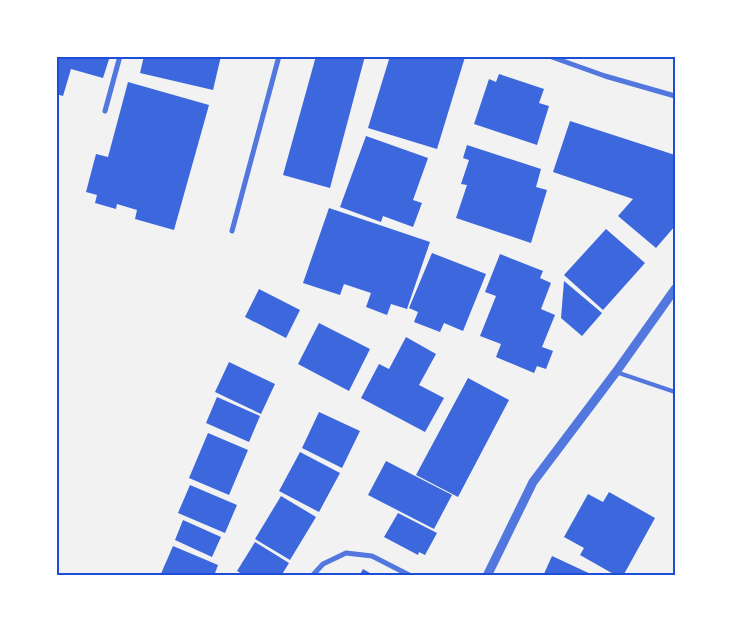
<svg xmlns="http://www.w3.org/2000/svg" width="731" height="632" font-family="Karla,sans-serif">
<rect width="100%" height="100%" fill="#f2f2f2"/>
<g fill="#3d67dc">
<path d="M 56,56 L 110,56 L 103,78 L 71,69 L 63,96 L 56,94 Z"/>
<path d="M 144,56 L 221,56 L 213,90 L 140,73 Z"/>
<path d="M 316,56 L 365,56 L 330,188 L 283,175 Z"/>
<path d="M 390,56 L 461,56 L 465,57 L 437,149 L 368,128 Z"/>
<path d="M 499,74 L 544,89 L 539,103 L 549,106 L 537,145 L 474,124 L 489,79 L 496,82 Z"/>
<path d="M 128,82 L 209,105 L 174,230 L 135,219 L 137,210 L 117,204 L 116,209 L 95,203 L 97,195 L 86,192 L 96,154 L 108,157 Z"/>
<path d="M 570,121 L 675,155 L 675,226 L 656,248 L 618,216 L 633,199 L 553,172 Z"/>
<path d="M 366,136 L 428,158 L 413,200 L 422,203 L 413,227 L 383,216 L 381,222 L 340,207 Z"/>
<path d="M 467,145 L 541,169 L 536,187 L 547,190 L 531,243 L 456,218 L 467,185 L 461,184 L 469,160 L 463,158 Z"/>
<path d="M 329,208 L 430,242 L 407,309 L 391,304 L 387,315 L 366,307 L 371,293 L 344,284 L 340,295 L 303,283 Z"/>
<path d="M 606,229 L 645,263 L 603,310 L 564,275 Z"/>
<path d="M 432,253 L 486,274 L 463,331 L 444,323 L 440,332 L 414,322 L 418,312 L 409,308 Z"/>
<path d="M 500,254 L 543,271 L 540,278 L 551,283 L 541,309 L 555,315 L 542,347 L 553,351 L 546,369 L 537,366 L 534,373 L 496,357 L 501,344 L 480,336 L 496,296 L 485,292 Z"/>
<path d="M 564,281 L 602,313 L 582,336 L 561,318 Z"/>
<path d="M 259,289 L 300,310 L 286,338 L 245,317 Z"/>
<path d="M 319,323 L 370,349 L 349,391 L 298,364 Z"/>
<path d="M 406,337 L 436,354 L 419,385 L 444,398 L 425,432 L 361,398 L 379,364 L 389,369 Z"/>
<path d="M 229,362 L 275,384 L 261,414 L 215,392 Z"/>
<path d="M 468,378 L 509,400 L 458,497 L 416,475 Z"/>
<path d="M 217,397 L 260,416 L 249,442 L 206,423 Z"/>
<path d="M 319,412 L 360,431 L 342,468 L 302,448 Z"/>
<path d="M 208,433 L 248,450 L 229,495 L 189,478 Z"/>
<path d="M 300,452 L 340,473 L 319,512 L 279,491 Z"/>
<path d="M 386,461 L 452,495 L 434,529 L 368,495 Z"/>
<path d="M 190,485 L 237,505 L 225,533 L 178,513 Z"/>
<path d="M 609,492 L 655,518 L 623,576 L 617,576 L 580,555 L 584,548 L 564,537 L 588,494 L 603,502 Z"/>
<path d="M 281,496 L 316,517 L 290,560 L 255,539 Z"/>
<path d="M 398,513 L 437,533 L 425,555 L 419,552 L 418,555 L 384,537 Z"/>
<path d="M 183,520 L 221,537 L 212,557 L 175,540 Z"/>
<path d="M 255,542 L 289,563 L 281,576 L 245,576 L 237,571 Z"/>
<path d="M 173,546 L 218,565 L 214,576 L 160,576 Z"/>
<path d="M 552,556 L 595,576 L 543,576 Z"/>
<path d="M 363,569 L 375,576 L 359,576 Z"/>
</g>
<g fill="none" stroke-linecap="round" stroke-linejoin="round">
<path stroke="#5277de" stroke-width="4" d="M 616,372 L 675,392"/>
<g stroke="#5277de" stroke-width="5">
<path d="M 549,56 L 605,76 L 675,96"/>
<path d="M 105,111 L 120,56"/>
<path d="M 232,231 L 279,56"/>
<path d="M 312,576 L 323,564 L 346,553 L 372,556 L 411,576"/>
</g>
<path stroke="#5277de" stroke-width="9" d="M 487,576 L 533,482 L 616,372 L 675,289"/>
</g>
<rect width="731" height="632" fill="none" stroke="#ffffff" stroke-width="115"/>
<rect x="58" y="58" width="616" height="516" fill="none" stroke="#1d4ed8" stroke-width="2"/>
</svg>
